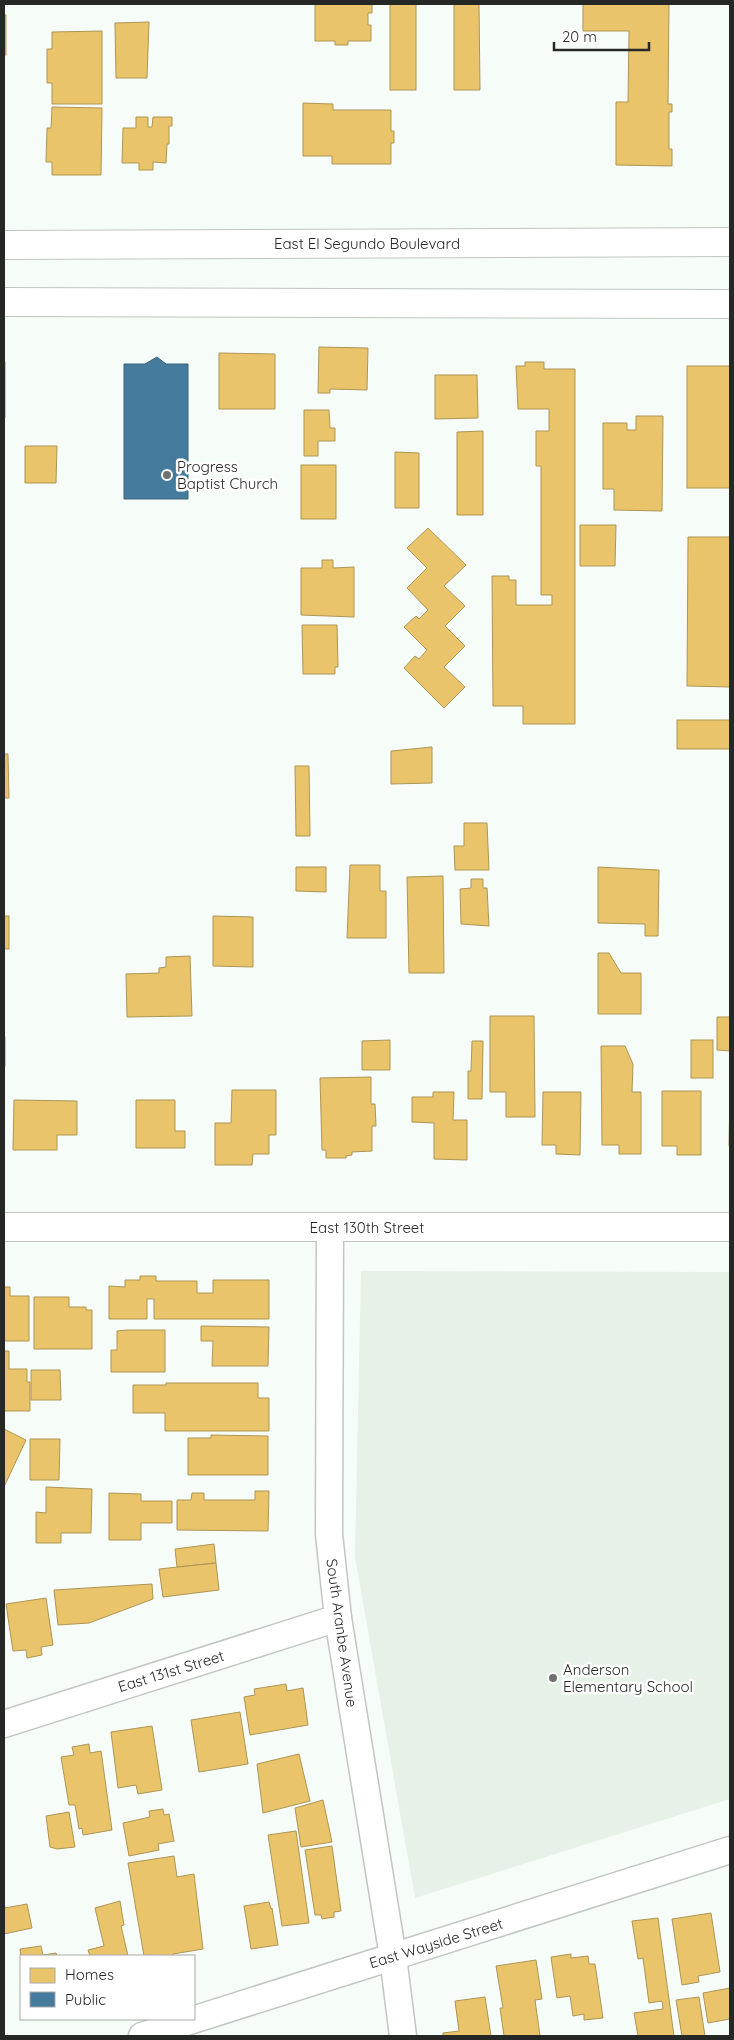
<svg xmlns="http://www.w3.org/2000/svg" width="734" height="2040" font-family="Quicksand,sans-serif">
<rect width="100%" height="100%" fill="#f6fcf7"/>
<path fill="#e6f1e8" d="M 361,1271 L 730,1272 L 730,1799 L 415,1898 L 355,1557 Z"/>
<g fill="#e9c46a" stroke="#ae9555">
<path d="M 315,4 L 372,4 L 372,13 L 368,13 L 368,25 L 371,25 L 371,41 L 348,41 L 348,45 L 335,45 L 335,41 L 315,41 Z"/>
<rect x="390" y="4" width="26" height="86"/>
<path d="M 454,4 L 479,4 L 480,90 L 454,90 Z"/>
<path d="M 583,4 L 669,4 L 668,104 L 672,104 L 672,112 L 669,112 L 669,149 L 672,149 L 672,166 L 616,165 L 616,102 L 628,102 L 629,31 L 583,31 Z"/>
<rect x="4" y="15" width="2" height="40"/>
<path d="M 149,22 L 147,78 L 116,78 L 115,23 Z"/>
<path d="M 102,31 L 102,104 L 52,104 L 52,83 L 47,83 L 47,49 L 52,49 L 52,32 Z"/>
<path d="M 303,103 L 333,104 L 333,110 L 391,110 L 391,131 L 394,131 L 394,143 L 391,143 L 391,164 L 332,164 L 332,156 L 303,156 Z"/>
<path d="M 52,107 L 102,108 L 101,175 L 52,175 L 52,162 L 46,162 L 47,128 L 51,128 Z"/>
<path d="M 136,117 L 148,117 L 148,127 L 152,127 L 153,117 L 172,117 L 172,126 L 169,126 L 169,144 L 167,144 L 166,163 L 153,162 L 153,170 L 139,170 L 139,163 L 122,163 L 123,128 L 136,128 Z"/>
<path d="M 319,347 L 368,348 L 367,390 L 330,389 L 330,393 L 318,393 Z"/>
<path d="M 219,353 L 275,354 L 275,409 L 219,409 Z"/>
<rect x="4" y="362" width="1" height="55"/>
<path d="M 525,362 L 544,362 L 544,369 L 575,369 L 575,724 L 523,724 L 523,706 L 493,706 L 492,576 L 509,576 L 509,580 L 516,580 L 516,605 L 552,605 L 552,595 L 541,595 L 541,466 L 536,466 L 536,431 L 549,431 L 549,409 L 518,409 L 516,366 L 525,366 Z"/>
<rect x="687" y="366" width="43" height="122"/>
<path d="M 435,375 L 477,375 L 478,418 L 435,419 Z"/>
<path d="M 304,410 L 329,410 L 330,428 L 335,428 L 335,441 L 318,441 L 318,456 L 304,456 Z"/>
<path d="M 636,416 L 663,416 L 662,511 L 614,510 L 614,489 L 603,489 L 603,423 L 627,423 L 627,430 L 636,430 Z"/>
<path d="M 483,431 L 483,515 L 457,515 L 457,432 Z"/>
<path d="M 25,446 L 57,446 L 56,483 L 25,483 Z"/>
<path d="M 395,452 L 419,453 L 419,508 L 395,508 Z"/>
<rect x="301" y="465" width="35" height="54"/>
<path d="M 580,525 L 616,525 L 615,566 L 580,566 Z"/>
<path d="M 428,528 L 466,565 L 444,586 L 465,606 L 445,626 L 465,646 L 444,667 L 465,687 L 444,708 L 404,668 L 415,656 L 419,659 L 427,650 L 404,627 L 416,616 L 419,619 L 428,610 L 407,588 L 427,568 L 407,548 Z"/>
<path d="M 688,537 L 730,537 L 730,687 L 687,686 Z"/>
<path d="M 322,560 L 333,560 L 333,568 L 354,567 L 354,617 L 301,615 L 301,568 L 322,568 Z"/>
<path d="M 302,625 L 337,625 L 338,667 L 335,667 L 335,674 L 303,674 Z"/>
<rect x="677" y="720" width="53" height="29"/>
<path d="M 432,747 L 432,783 L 391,784 L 391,751 Z"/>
<path d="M 4,754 L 8,754 L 9,798 L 4,798 Z"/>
<path d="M 295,766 L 309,766 L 310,836 L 296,836 Z"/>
<path d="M 464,823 L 487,823 L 489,870 L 455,870 L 454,846 L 464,846 Z"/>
<path d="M 350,865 L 380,865 L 380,891 L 386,891 L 386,938 L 347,938 Z"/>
<path d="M 296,867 L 326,867 L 326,892 L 296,891 Z"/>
<path d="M 598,867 L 659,870 L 658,936 L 645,936 L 645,924 L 598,923 Z"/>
<path d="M 443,876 L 444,973 L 409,973 L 407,877 Z"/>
<path d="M 471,879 L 483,879 L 483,888 L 487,888 L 489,926 L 461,924 L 460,889 L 471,888 Z"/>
<rect x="4" y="916" width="5" height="33"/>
<path d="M 213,916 L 253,917 L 253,967 L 213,966 Z"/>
<path d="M 598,953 L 609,953 L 621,973 L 641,973 L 641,1014 L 598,1014 Z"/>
<path d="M 190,956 L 192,1016 L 127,1017 L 126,974 L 159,973 L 159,968 L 166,967 L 166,957 Z"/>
<path d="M 490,1016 L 534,1016 L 535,1117 L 506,1117 L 506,1092 L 490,1092 Z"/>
<path d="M 717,1017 L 730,1017 L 730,1051 L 717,1050 Z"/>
<rect x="4" y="1037" width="1" height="29"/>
<path d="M 390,1040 L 390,1070 L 362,1070 L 362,1041 Z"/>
<rect x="691" y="1040" width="22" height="38"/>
<path d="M 472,1041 L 483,1041 L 482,1099 L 468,1099 L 468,1071 L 471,1071 Z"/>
<path d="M 601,1046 L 625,1046 L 633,1064 L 632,1092 L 641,1092 L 641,1154 L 619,1154 L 619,1145 L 602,1145 Z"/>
<path d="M 371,1077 L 371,1104 L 375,1104 L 376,1126 L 372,1126 L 372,1151 L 352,1152 L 352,1155 L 346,1156 L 346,1158 L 326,1158 L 326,1150 L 322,1150 L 320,1078 Z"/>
<path d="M 232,1090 L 276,1090 L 276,1135 L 269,1135 L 269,1154 L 253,1154 L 252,1165 L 215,1165 L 215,1123 L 231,1123 Z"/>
<path d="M 730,1090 L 730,1146 L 729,1146 Z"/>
<path d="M 662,1091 L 701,1091 L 701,1155 L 677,1155 L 677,1146 L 662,1146 Z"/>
<path d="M 433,1092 L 454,1092 L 453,1120 L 467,1120 L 467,1160 L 434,1159 L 434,1123 L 412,1122 L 412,1097 L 433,1097 Z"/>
<path d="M 543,1092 L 581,1092 L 580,1155 L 556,1154 L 556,1145 L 542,1145 Z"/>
<path d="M 14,1100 L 77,1101 L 77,1135 L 57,1135 L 57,1150 L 13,1150 Z"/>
<path d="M 136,1100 L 175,1100 L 175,1131 L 185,1131 L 185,1148 L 136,1148 Z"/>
<path d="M 140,1276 L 156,1276 L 156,1281 L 197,1281 L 197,1293 L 213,1293 L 213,1280 L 269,1280 L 269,1319 L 154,1319 L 154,1299 L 147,1299 L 147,1319 L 109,1319 L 109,1286 L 125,1287 L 125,1280 L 140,1280 Z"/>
<path d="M 4,1287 L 10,1287 L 10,1296 L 29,1296 L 29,1341 L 4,1341 Z"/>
<path d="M 34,1297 L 69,1297 L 69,1307 L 86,1307 L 86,1310 L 92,1310 L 92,1349 L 34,1349 Z"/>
<path d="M 201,1326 L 269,1327 L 268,1366 L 212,1366 L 213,1341 L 201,1341 Z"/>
<path d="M 127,1330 L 165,1330 L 165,1372 L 111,1372 L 111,1350 L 117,1350 L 117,1331 Z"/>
<path d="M 4,1351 L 9,1351 L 9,1369 L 27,1369 L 27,1382 L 30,1382 L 30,1411 L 4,1411 Z"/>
<path d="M 31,1370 L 60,1370 L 61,1400 L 31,1400 Z"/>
<path d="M 166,1383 L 258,1383 L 258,1398 L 269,1398 L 269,1431 L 165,1431 L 165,1413 L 133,1413 L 133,1385 L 166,1385 Z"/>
<path d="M 4,1429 L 26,1440 L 4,1487 Z"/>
<path d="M 211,1435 L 268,1436 L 268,1475 L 188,1475 L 188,1438 L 211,1438 Z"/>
<path d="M 30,1439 L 60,1439 L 59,1480 L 30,1480 Z"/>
<path d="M 46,1487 L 92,1489 L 91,1533 L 61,1533 L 61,1543 L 36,1543 L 36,1512 L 46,1513 Z"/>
<path d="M 255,1491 L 269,1491 L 268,1531 L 177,1530 L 177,1500 L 191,1500 L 192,1493 L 204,1493 L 204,1500 L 255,1500 Z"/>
<path d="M 109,1493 L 141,1494 L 141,1501 L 172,1501 L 172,1523 L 141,1523 L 141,1540 L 109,1540 Z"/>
<path d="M 214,1544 L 216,1563 L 177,1567 L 175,1549 Z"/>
<path d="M 216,1563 L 219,1590 L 163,1597 L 159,1569 Z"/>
<path d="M 152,1584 L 153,1599 L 89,1623 L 58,1625 L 54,1590 Z"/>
<path d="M 46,1598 L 53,1645 L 41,1647 L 42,1655 L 27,1658 L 26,1650 L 13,1651 L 6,1604 Z"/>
<path d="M 286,1684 L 287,1691 L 303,1688 L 308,1725 L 250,1735 L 244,1697 L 255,1695 L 254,1689 Z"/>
<path d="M 240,1712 L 248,1764 L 199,1772 L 191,1720 Z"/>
<path d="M 152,1726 L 162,1790 L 138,1794 L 136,1785 L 118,1788 L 111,1732 Z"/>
<path d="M 89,1744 L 90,1753 L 101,1751 L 112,1830 L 83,1835 L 82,1828 L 79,1829 L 75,1805 L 69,1805 L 61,1757 L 74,1755 L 72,1747 Z"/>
<path d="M 299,1754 L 310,1801 L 263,1813 L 257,1764 Z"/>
<path d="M 323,1800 L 332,1842 L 301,1847 L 295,1808 Z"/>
<path d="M 163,1809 L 164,1815 L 169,1814 L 174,1841 L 158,1844 L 159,1850 L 129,1856 L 123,1823 L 150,1817 L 149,1811 Z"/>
<path d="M 69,1812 L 75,1847 L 57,1849 L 50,1847 L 46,1816 Z"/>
<path d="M 296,1831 L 309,1923 L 282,1926 L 268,1835 Z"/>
<path d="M 332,1846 L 341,1911 L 334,1912 L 334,1917 L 322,1919 L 321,1915 L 315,1915 L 305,1850 Z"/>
<path d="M 174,1856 L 177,1877 L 194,1874 L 203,1949 L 173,1954 L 174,1956 L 144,1956 L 128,1863 Z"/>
<path d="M 4,1901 L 5,1908 L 27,1904 L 32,1928 L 4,1934 Z"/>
<path d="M 120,1901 L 124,1925 L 121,1926 L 128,1956 L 90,1956 L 88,1950 L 104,1946 L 95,1908 Z"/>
<path d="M 269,1902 L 271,1909 L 272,1908 L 278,1945 L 251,1949 L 244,1906 Z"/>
<path d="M 711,1913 L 720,1972 L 698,1976 L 699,1982 L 682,1985 L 672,1919 Z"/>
<path d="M 658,1918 L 674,2036 L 638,2036 L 634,2013 L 663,2009 L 662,2001 L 649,2003 L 643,1958 L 638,1959 L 632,1921 Z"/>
<path d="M 41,1946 L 43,1955 L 56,1953 L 57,1956 L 21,1956 L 20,1949 Z"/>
<path d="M 571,1954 L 571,1958 L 588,1956 L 589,1964 L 595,1964 L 603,2018 L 584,2020 L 584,2014 L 573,2016 L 570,1996 L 557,1998 L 551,1957 Z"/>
<path d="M 536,1960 L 542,1999 L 535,2000 L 540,2036 L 504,2036 L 500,2008 L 503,2008 L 496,1966 Z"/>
<path d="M 730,1988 L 730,2019 L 708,2023 L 703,1993 Z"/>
<path d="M 485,1997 L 491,2036 L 443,2036 L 443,2033 L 459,2031 L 455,2001 Z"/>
<path d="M 699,1997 L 705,2036 L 682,2036 L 676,2000 Z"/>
</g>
<path fill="#457b9d" stroke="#3b6279" d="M 157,357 L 166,364 L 188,364 L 188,499 L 124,499 L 124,364 L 145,364 Z"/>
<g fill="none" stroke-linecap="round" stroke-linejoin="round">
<defs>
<g id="minor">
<path d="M 330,1227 L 329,1534 L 338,1618 L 393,1957 L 403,2036"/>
<path d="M 4,1724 L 338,1618"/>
<path d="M 142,2036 L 730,1850"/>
</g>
<path id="tertiary" d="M 4,1227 L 730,1227"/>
<g id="secondary">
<path d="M 4,245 L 730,242"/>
<path d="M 4,302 L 730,304"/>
</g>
</defs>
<use href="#minor" stroke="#c1c6c2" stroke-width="29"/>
<use href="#tertiary" stroke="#c1c6c2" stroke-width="30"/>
<use href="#secondary" stroke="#c1c6c2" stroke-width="30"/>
<use href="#minor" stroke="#fefffe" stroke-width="26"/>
<use href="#tertiary" stroke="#fefffe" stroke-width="28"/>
<use href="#secondary" stroke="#fefffe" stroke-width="28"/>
</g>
<g fill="#6e726e" stroke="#fff" stroke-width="2">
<circle cx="167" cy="475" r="5"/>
<circle cx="553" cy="1678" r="5"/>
</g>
<g text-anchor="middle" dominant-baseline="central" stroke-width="5" stroke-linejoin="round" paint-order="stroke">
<g font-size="15" fill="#252825" stroke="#fff">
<text x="367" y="243">East El Segundo Boulevard</text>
<text x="367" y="1227">East 130th Street</text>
<text transform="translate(342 1633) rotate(82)">South Aranbe Avenue</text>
<text transform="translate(171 1671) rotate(-17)">East 131st Street</text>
<text transform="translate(436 1943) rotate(-17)">East Wayside Street</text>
</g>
<g font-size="15" fill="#252825" stroke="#fff" text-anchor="start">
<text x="177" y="466">Progress<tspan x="177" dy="17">Baptist Church</tspan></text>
<text x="563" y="1669">Anderson<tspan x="563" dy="17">Elementary School</tspan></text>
</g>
</g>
<rect width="734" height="2040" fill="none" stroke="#252825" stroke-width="10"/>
<rect x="20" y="1955" width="175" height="65" fill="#ffffff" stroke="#a8a9a8"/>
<rect x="30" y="1968" width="25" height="15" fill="#e9c46a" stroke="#a8a9a8"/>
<text x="65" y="1980" font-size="15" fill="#252825">Homes</text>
<rect x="30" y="1992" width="25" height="15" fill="#457b9d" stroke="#a8a9a8"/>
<text x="65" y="2005" font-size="15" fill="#252825">Public</text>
<path d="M554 42v8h95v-8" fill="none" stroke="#252825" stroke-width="2.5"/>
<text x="562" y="42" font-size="15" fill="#252825" stroke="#ffffff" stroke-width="4" paint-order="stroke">20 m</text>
</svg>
